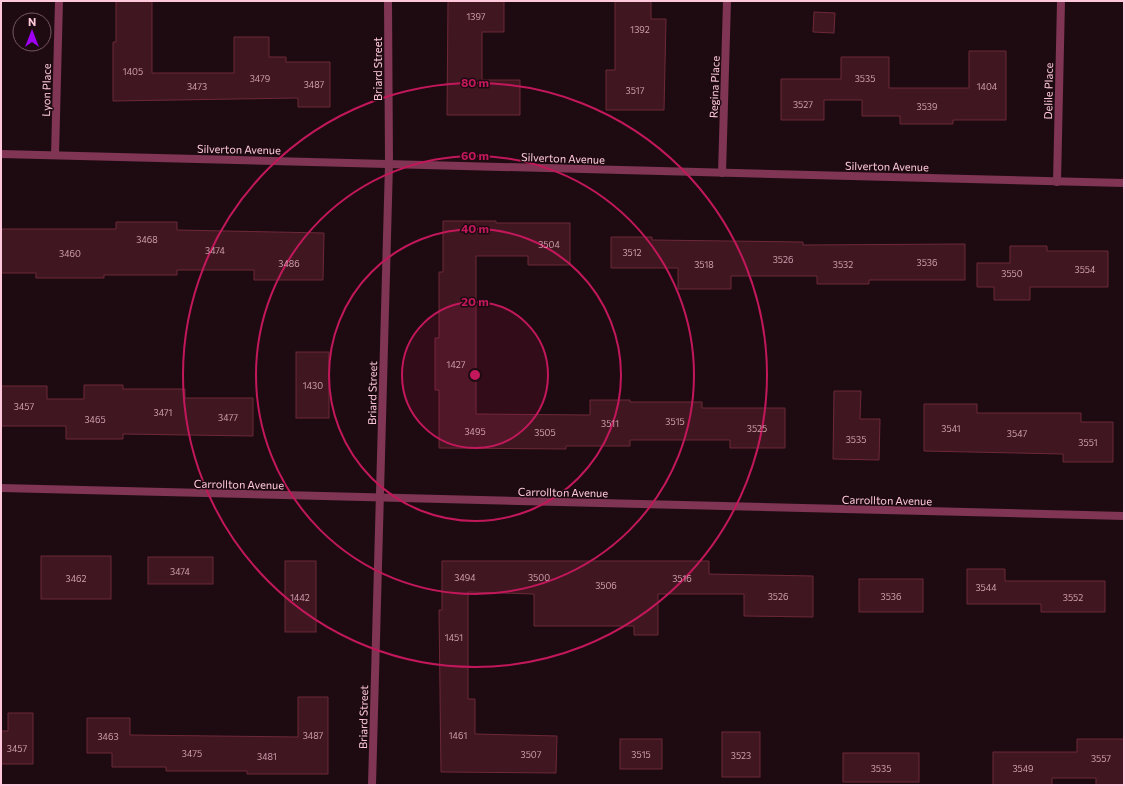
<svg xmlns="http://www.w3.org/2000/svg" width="1125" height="786" font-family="Commissioner,sans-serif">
<rect width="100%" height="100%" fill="#1e0b11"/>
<g fill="#401721" stroke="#6d2839">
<path d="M 116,1 L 152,1 L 152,73 L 234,73 L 234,37 L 269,37 L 269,57 L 286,57 L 286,62 L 330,62 L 330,107 L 298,107 L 298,98 L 113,101 L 113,42 L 116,42 Z"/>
<path d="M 448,1 L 504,1 L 504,32 L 482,32 L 482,80 L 520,80 L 520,115 L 447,115 Z"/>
<path d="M 615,1 L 651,1 L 651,19 L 666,19 L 664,110 L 606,110 L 606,70 L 615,70 Z"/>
<path d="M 814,12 L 835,13 L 834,33 L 813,32 Z"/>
<path d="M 969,51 L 1006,51 L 1006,120 L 953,120 L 953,124 L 900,124 L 900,116 L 862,116 L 862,100 L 824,100 L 824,120 L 781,120 L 781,79 L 841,79 L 841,57 L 889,57 L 889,88 L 969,88 Z"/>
<path d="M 443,221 L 496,221 L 496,223 L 570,223 L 570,265 L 528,265 L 528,256 L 476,256 L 476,414 L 590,415 L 590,400 L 630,400 L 630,402 L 702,402 L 702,408 L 785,408 L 785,448 L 730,448 L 730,440 L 630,440 L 630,446 L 566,446 L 566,449 L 439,448 L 439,390 L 435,390 L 435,338 L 439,338 L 439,272 L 443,272 Z"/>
<path d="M 116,222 L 177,222 L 177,230 L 324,233 L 323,280 L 254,280 L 254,270 L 177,270 L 177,275 L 104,275 L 104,278 L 36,278 L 36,273 L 1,273 L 1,229 L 116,229 Z"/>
<path d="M 611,237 L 652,237 L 652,240 L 803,242 L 803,245 L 965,244 L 965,280 L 869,280 L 869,284 L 817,284 L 817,276 L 731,276 L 731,289 L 678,289 L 678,268 L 611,268 Z"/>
<path d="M 1010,246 L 1047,246 L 1047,251 L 1108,251 L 1108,287 L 1030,287 L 1030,300 L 994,300 L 994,287 L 977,287 L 977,263 L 1010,263 Z"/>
<rect x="296" y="352" width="33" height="66"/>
<path d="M 84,385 L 123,385 L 123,389 L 185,389 L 185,398 L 253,398 L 253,436 L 123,434 L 123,439 L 66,439 L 66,426 L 1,426 L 1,386 L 47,386 L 47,399 L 84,399 Z"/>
<path d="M 834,391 L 861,391 L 860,419 L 880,419 L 879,460 L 833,459 Z"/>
<path d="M 924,404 L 977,404 L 977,413 L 1081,413 L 1081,422 L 1113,422 L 1113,462 L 1063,462 L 1063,454 L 924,451 Z"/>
<rect x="41" y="556" width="70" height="43"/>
<rect x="148" y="557" width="65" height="27"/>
<rect x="285" y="561" width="31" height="71"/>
<path d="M 442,561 L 709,561 L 709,574 L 813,576 L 813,617 L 744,616 L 744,594 L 658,594 L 658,635 L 634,635 L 634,626 L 534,626 L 534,594 L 468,592 L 468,699 L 475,699 L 475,734 L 557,736 L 556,773 L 441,772 L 439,610 L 442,610 Z"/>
<path d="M 967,569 L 1005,569 L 1005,581 L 1105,581 L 1105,612 L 1041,612 L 1041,604 L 967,604 Z"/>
<rect x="859" y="579" width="64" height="33"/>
<path d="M 298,697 L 328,697 L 328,774 L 247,774 L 247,771 L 166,771 L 166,767 L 112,767 L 112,753 L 87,753 L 87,718 L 130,718 L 130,735 L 298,737 Z"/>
<path d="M 8,713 L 33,713 L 33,764 L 1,764 L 1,731 L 8,731 Z"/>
<rect x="722" y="732" width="38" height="45"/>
<rect x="620" y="739" width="42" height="30"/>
<path d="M 1077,739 L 1124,739 L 1124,785 L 1096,785 L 1096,778 L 1052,778 L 1052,785 L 993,785 L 993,752 L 1077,752 Z"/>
<rect x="843" y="753" width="76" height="29"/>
</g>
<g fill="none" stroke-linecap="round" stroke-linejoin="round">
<g stroke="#7f3553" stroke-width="8">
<path d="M 1,154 L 1124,183"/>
<path d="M 55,155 L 59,1"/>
<path d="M 722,173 L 727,1"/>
<path d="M 1057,182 L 1061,1"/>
<path d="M 1,488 L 1124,516"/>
<path d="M 372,785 L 389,164 L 388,1"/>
</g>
</g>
<circle cx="475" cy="375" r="73" fill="#c2185b" fill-opacity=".12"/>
<g fill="none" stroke="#c2185b" stroke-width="2">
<circle cx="475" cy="375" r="73"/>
<circle cx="475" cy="375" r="146"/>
<circle cx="475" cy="375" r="219"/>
<circle cx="475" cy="375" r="292"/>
</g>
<g text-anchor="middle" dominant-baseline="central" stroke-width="3" stroke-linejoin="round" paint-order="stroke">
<g font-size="9" fill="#cf9cac">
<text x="476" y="16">1397</text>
<text x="640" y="29">1392</text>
<text x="133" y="71">1405</text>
<text x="260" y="78">3479</text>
<text x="865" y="78">3535</text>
<text x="314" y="84">3487</text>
<text x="197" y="86">3473</text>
<text x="987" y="86">1404</text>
<text x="635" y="90">3517</text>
<text x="803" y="104">3527</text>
<text x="927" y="106">3539</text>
<text x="147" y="239">3468</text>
<text x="549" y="244">3504</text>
<text x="215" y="250">3474</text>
<text x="632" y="252">3512</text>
<text x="70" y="253">3460</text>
<text x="783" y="259">3526</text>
<text x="927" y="262">3536</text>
<text x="289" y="263">3486</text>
<text x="704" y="264">3518</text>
<text x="843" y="264">3532</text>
<text x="1085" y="269">3554</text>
<text x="1012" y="273">3550</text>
<text x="456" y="364">1427</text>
<text x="313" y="385">1430</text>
<text x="24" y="406">3457</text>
<text x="163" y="412">3471</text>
<text x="228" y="417">3477</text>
<text x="95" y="419">3465</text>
<text x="675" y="421">3515</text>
<text x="610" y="423">3511</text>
<text x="757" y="428">3525</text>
<text x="951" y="428">3541</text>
<text x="475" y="431">3495</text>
<text x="545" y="432">3505</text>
<text x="1017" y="433">3547</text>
<text x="856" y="439">3535</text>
<text x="1088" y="442">3551</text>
<text x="180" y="571">3474</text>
<text x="465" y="577">3494</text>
<text x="539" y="577">3500</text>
<text x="76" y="578">3462</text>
<text x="682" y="578">3516</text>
<text x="606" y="585">3506</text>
<text x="986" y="587">3544</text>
<text x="778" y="596">3526</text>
<text x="891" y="596">3536</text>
<text x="300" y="597">1442</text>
<text x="1073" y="597">3552</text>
<text x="454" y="637">1451</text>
<text x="313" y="735">3487</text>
<text x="458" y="735">1461</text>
<text x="108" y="736">3463</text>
<text x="17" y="748">3457</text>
<text x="192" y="753">3475</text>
<text x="531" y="754">3507</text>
<text x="641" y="754">3515</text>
<text x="741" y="755">3523</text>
<text x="267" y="756">3481</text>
<text x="1101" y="758">3557</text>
<text x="881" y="768">3535</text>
<text x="1023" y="768">3549</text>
</g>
<g font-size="11" fill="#ffc9db" stroke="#1e0b11">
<text transform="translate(377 69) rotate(-90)">Briard Street</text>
<text transform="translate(714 87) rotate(-88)">Regina Place</text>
<text transform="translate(46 90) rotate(-89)">Lyon Place</text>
<text transform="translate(1048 91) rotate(-89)">Delile Place</text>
<text transform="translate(239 149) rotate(1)">Silverton Avenue</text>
<text transform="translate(563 158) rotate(2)">Silverton Avenue</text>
<text transform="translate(887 166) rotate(1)">Silverton Avenue</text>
<text transform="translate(372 393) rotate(-89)">Briard Street</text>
<text transform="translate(239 484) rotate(1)">Carrollton Avenue</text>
<text transform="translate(563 492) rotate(1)">Carrollton Avenue</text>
<text transform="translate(887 500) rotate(1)">Carrollton Avenue</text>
<text transform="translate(363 717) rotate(-89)">Briard Street</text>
</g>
</g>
<circle cx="475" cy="375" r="6" fill="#c2185b" stroke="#1e0b11" stroke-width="2"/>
<g font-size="12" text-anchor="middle" font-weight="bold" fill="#c2185b" stroke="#1e0b11" stroke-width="3" stroke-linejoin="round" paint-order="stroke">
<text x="475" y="87">80 m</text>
<text x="475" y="160">60 m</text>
<text x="475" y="233">40 m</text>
<text x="475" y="306">20 m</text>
</g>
<rect width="1125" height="786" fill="none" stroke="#ffc9db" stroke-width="4"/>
<g transform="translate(32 32)"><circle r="19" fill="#1e0b11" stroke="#785762"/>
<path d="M0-3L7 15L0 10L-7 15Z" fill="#9f00f4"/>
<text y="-6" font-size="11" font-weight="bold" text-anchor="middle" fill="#ffc9db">N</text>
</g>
</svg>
